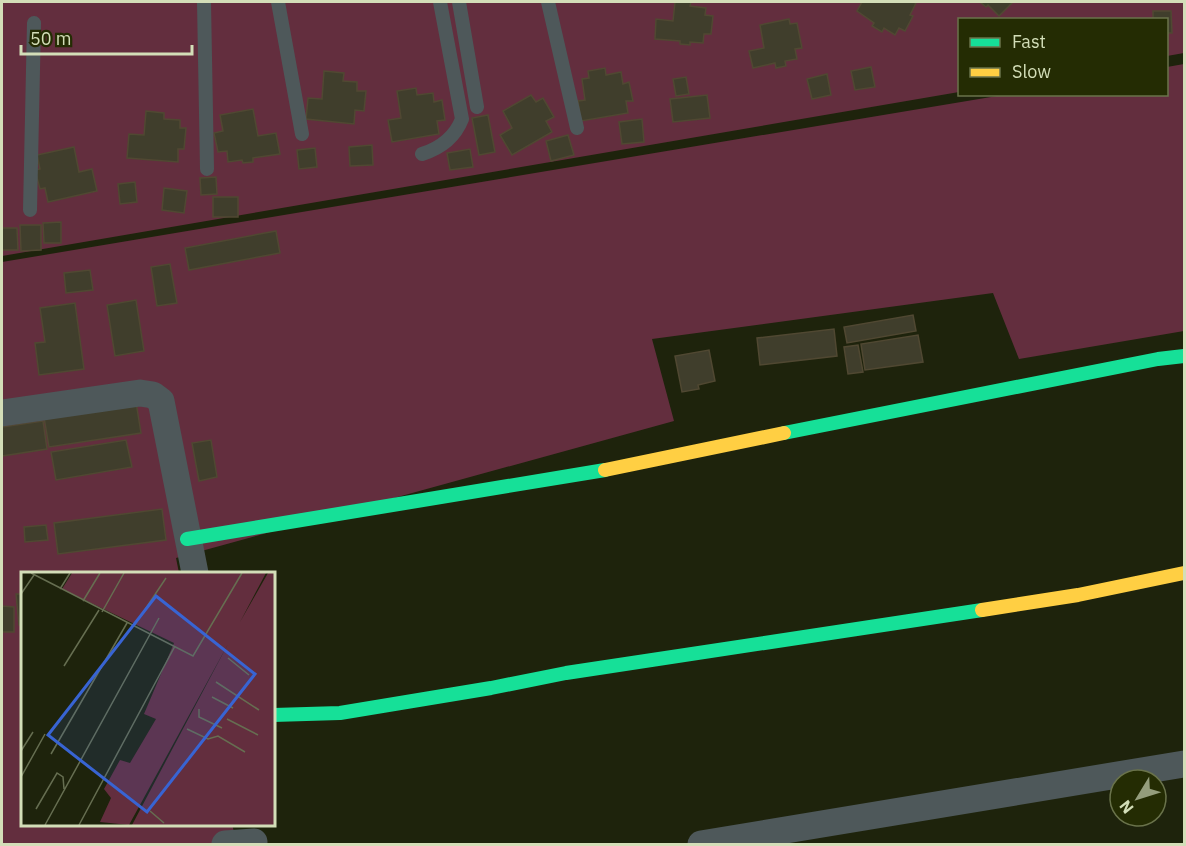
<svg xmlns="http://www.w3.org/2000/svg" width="1186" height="846" font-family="'IBM Plex Sans',sans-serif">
<rect width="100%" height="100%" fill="#1e230c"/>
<g fill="#632e3e">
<path d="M 2,2 L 1184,2 L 1184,53 L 1167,56 L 1166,20 L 960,20 L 959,92 L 2,256 Z"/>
<path d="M 1184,64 L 1184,331 L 1019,359 L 993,293 L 652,339 L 674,421 L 176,558 L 179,573 L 22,573 L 22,824 L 232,824 L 237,844 L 2,844 L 2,262 L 1003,95 L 1166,94 L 1167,67 Z"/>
</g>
<g fill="#403e2c" stroke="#504832" stroke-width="1.5">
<path d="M 675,2 L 691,2 L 690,6 L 706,8 L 705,15 L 713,16 L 711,34 L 704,34 L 703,43 L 690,42 L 690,45 L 680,44 L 680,41 L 655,39 L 656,19 L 673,21 Z"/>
<path d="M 862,2 L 913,2 L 916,3 L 910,15 L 913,16 L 905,31 L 899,28 L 895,35 L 884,28 L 882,32 L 872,26 L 874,23 L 857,11 Z"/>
<path d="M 980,2 L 1010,2 L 1012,3 L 999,16 L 988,5 L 986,7 Z"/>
<path d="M 1153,11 L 1171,11 L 1172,33 L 1166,33 L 1166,20 L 1153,20 Z"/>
<path d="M 789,19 L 790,24 L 797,23 L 802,48 L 795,49 L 797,59 L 785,61 L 786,66 L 776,68 L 775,63 L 753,68 L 749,51 L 764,48 L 760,25 Z"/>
<path d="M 871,67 L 875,87 L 855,90 L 851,71 Z"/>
<path d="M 605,68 L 606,75 L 621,72 L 623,84 L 629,82 L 633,101 L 626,101 L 628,113 L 581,121 L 578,101 L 585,100 L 582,79 L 589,78 L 588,71 Z"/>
<path d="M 324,71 L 344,73 L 343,81 L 357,82 L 357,91 L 366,91 L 364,111 L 355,110 L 354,124 L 306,119 L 308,98 L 322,99 Z"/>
<path d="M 827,74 L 831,95 L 812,99 L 807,79 Z"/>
<path d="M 686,77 L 689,94 L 676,96 L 673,79 Z"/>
<path d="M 416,88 L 417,95 L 433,93 L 434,102 L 442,100 L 445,120 L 437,121 L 439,134 L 392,142 L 388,120 L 401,118 L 397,91 Z"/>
<path d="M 531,95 L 536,102 L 543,98 L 554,117 L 546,121 L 552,132 L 512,155 L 500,135 L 512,128 L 503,111 Z"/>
<path d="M 707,95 L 710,118 L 673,122 L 670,99 Z"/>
<path d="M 253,109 L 258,136 L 276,133 L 280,154 L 253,158 L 253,162 L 243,163 L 242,160 L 228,162 L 227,151 L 218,152 L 214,133 L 223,131 L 220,115 Z"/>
<path d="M 146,111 L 164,113 L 164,119 L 180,120 L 180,128 L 186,128 L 184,149 L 178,149 L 178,162 L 127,158 L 129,134 L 144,135 Z"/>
<path d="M 488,115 L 495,152 L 479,155 L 472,118 Z"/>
<path d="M 642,119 L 644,142 L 622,144 L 619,122 Z"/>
<path d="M 568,135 L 574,155 L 551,161 L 546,141 Z"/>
<path d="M 372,145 L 373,165 L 350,166 L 349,147 Z"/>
<path d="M 74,147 L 79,172 L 92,169 L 97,191 L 48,202 L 45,188 L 40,189 L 35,170 L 40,169 L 37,155 Z"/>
<path d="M 315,148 L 317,167 L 299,169 L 297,150 Z"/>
<path d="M 470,149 L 473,167 L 450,170 L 447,153 Z"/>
<path d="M 216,177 L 217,194 L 201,195 L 200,178 Z"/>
<path d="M 135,182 L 137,202 L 120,204 L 118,184 Z"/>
<path d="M 164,188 L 187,191 L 184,213 L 162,210 Z"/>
<rect x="213" y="197" width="25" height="20"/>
<path d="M 61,222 L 61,243 L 44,243 L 43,223 Z"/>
<path d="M 20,225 L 41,225 L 41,250 L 21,251 Z"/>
<path d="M 2,228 L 17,228 L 18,250 L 2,250 Z"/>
<path d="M 276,231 L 280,253 L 189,270 L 185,248 Z"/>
<path d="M 170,264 L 177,303 L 157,306 L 151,267 Z"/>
<path d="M 90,270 L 93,290 L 66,293 L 64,273 Z"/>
<path d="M 136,300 L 144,351 L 115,356 L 107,305 Z"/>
<path d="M 75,303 L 84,369 L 39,375 L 35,343 L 45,342 L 40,308 Z"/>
<path d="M 913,315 L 916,331 L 847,343 L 844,327 Z"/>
<path d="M 834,329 L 837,356 L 760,365 L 757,338 Z"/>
<path d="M 918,335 L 923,362 L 865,370 L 861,344 Z"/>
<path d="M 858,345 L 863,372 L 848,374 L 844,347 Z"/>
<path d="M 709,350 L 715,381 L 698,385 L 699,389 L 682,392 L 675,356 Z"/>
<path d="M 136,402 L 141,433 L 49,447 L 44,417 Z"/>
<path d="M 43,421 L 47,449 L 2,456 L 2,427 Z"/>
<path d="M 126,440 L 132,467 L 56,480 L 51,452 Z"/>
<path d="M 211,440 L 217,477 L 199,481 L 192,443 Z"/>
<path d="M 162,509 L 166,540 L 58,554 L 54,523 Z"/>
<path d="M 46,525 L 48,540 L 25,542 L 24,527 Z"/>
<path d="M 16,594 L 22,594 L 22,625 L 19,625 Z"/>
<path d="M 2,606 L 14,607 L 14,632 L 2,632 Z"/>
</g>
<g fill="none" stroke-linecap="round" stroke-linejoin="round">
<g stroke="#4e585a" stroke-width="14">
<path d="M 204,2 L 207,169"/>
<path d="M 278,2 L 302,134"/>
<path d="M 459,2 L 477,107"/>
<path d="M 548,2 L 577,128"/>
<path d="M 422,154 C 441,148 455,137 462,119 L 440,2"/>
<path d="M 30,210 L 34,23"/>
</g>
<g stroke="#4e585a" stroke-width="27">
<path d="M 2,413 L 140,393 L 153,395 L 161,401 L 195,573"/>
<path d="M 225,844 L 254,842"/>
<path d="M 701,844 L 1184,764"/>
</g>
<g stroke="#16e098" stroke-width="14">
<path d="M 784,433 L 1158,359 L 1184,356"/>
<path d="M 187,539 L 605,470"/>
<path d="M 273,715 L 340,713 L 491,688 L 566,673 L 982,610"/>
</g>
<g stroke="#ffcf43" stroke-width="14">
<path d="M 605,470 L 784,433"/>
<path d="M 982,610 L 1078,595 L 1184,573"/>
</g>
</g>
<g transform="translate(21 572)">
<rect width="254" height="254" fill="#1e230c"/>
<path d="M 51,1 L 245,1 L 219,50 L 247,1 L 253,1 L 253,253 L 111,253 L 207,72 L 108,253 L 79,250 L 90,226 L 83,217 L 99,188 L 109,191 L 135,147 L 123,142 L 153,71 L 41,17 Z" fill="#632e3e"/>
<path fill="none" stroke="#666e51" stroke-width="1.5" d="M 10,1 L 172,84 L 221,1M 39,17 L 49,1M 0,22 L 13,3M 62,29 L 79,1M 81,40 L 103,1M 113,54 L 145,6M 207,86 L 228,103M 43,94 L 78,38M 195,110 L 238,138M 191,125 L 212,136M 178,137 L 178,145 L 201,156M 206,147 L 237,163M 166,157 L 187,167 L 197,164 L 224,180M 0,179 L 12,160M 30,182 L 106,51M 0,205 L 24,162M 15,237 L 36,201 L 42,205 L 43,217M 129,239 L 143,251M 24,253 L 138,46M 58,253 L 154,74"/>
<path fill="#3864d3" fill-opacity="0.15" stroke="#3864d3" stroke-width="3" d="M 135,24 L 234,102 L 126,240 L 27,163 Z"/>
<rect width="254" height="254" fill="none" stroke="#d3deb8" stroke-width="3"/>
</g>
<rect width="1186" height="846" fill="none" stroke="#d3deb8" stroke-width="6"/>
<rect x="958" y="18" width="210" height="78" fill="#242c03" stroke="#6a734b" stroke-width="1.5"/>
<rect x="970" y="38" width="30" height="9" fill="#16e098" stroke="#6a734b" stroke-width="1.5"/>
<text x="1012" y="48" font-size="18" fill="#d3deb8">Fast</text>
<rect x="970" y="68" width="30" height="9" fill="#ffcf43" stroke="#6a734b" stroke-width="1.5"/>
<text x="1012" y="78" font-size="18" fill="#d3deb8">Slow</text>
<g transform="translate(1138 798) rotate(232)"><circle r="28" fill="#242c03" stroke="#6a734b" stroke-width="1.5"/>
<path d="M0-4.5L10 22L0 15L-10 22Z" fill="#949d7c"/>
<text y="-9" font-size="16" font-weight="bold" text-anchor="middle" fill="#d3deb8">N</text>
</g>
<path d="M21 45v9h171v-9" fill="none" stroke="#d3deb8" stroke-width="3"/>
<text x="30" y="45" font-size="18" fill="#d3deb8" stroke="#242c03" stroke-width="4.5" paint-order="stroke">50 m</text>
</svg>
